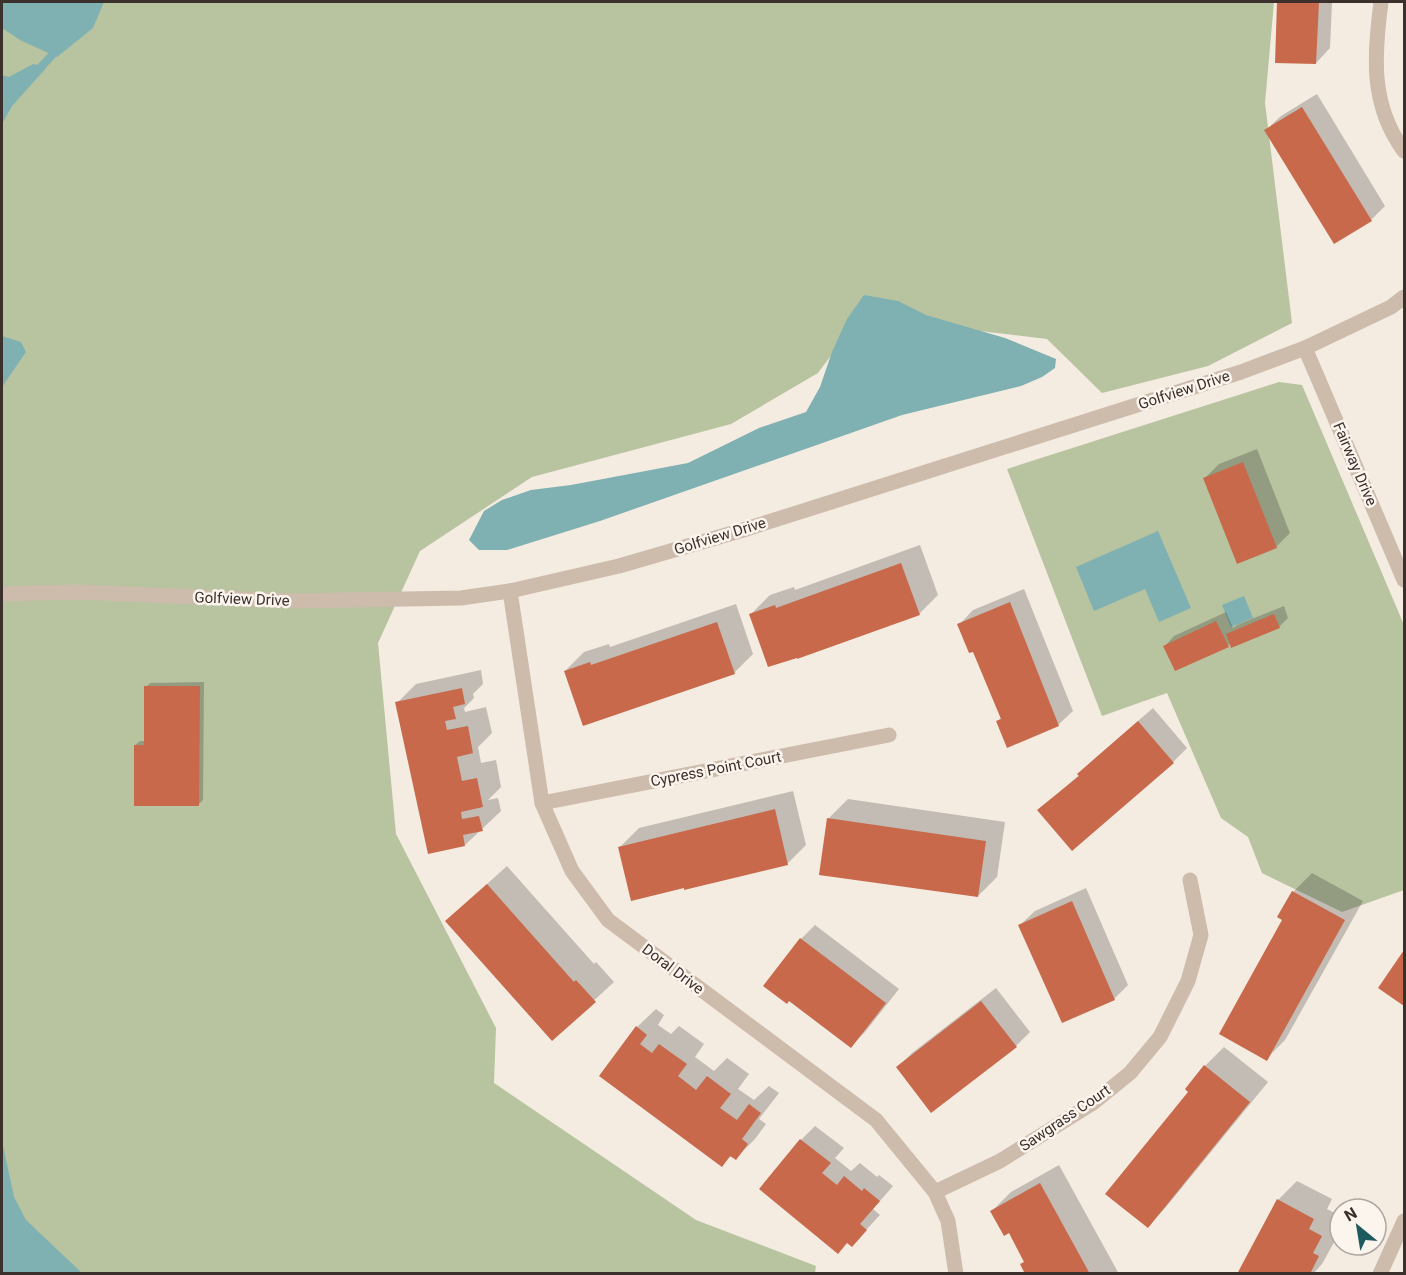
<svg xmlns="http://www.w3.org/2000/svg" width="1406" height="1275" font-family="Roboto,sans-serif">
<rect width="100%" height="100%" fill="#f4ebe1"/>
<g fill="#b8c4a0">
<path d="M 2,2 L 1274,2 L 1265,103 L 1292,323 L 1208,366 L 1102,393 L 1047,339 L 945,327 L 870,303 L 818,373 L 731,424 L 532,477 L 420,551 L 378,643 L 396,834 L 496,1028 L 494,1083 L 696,1220 L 816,1266 L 815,1273 L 2,1274 Z"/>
<path d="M 1279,382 L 1302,385 L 1404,625 L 1404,890 L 1342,912 L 1262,873 L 1248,837 L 1221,818 L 1167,693 L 1102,716 L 1007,469 Z"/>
</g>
<g fill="#7fb0b2">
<path d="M 2,2 L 104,2 L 93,28 L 57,57 L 20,40 L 2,28 Z"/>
<path d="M 33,64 L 47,67 L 12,106 L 2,124 L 2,75 L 9,77 Z"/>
<path d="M 864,295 L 898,301 L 926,315 L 1005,338 L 1056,359 L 1055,368 L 1042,377 L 1021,386 L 902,415 L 600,521 L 507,550 L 479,550 L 469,540 L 484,511 L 502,500 L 531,490 L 571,485 L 688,463 L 759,428 L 806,412 L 820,387 L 832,352 L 847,319 Z"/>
<path d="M 2,336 L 21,342 L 26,352 L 2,387 Z"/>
<path d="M 1158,531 L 1191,608 L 1159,622 L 1145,589 L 1094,611 L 1076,567 Z"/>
<path d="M 1244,596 L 1253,618 L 1231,627 L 1222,605 Z"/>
<path d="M 2,1141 L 14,1197 L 26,1220 L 82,1273 L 2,1273 Z"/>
</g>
<g fill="#0003">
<path d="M 1279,2 L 1332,2 L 1330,48 L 1316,63 L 1277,61 Z"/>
<path d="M 1317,94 L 1385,206 L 1371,220 L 1266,130 L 1281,116 Z"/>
<path d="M 1257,449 L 1290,533 L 1276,547 L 1205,478 L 1219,464 Z"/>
<path d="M 920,545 L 938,595 L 919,614 L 751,614 L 770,595 L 794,587 L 795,590 Z"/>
<path d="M 1024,589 L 1073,711 L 1058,725 L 998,721 L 1002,717 L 973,650 L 959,625 L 973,610 Z"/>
<path d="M 736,604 L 753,654 L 734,673 L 565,671 L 584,652 L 609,644 L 610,647 Z"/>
<path d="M 1284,606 L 1288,618 L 1279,627 L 1231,643 L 1228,645 L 1165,646 L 1174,636 L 1226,612 L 1233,628 L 1237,625 Z"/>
<path d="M 481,670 L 483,684 L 473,694 L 474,698 L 464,708 L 465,712 L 486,707 L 492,733 L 478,747 L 481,763 L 496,760 L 501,787 L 488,800 L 498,798 L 501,811 L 465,845 L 397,703 L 416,684 Z"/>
<path d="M 204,682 L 203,800 L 199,804 L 135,745 L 140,741 L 146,741 L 146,687 L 150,683 Z"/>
<path d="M 1153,708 L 1187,748 L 1173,762 L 1039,810 L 1079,775 L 1093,760 Z"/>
<path d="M 793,791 L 806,845 L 787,864 L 620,847 L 639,828 Z"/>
<path d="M 848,799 L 1005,822 L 997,877 L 978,896 L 829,818 Z"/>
<path d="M 507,866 L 594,964 L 596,962 L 614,982 L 552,1039 L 466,903 Z"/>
<path d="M 1312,873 L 1363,901 L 1285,1040 L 1266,1059 L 1284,920 L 1293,892 Z"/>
<path d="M 1086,888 L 1128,985 L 1114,999 L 1020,925 L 1035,911 Z"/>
<path d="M 815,925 L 899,989 L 865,1032 L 851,1046 L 801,939 Z"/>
<path d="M 1404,953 L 1404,1004 L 1380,987 Z"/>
<path d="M 996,988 L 1030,1032 L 1016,1046 L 898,1067 L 912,1053 Z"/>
<path d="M 656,1009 L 664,1015 L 658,1025 L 671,1034 L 679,1026 L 704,1044 L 695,1057 L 714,1071 L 727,1058 L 749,1074 L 738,1089 L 754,1100 L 769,1086 L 779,1093 L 759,1119 L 766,1124 L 755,1139 L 736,1158 L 732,1155 L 722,1165 L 601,1076 L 637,1027 Z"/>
<path d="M 1224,1047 L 1268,1082 L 1166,1207 L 1148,1226 L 1190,1091 L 1205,1066 Z"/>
<path d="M 815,1126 L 844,1148 L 835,1158 L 851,1171 L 860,1163 L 877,1177 L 879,1175 L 893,1186 L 873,1209 L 880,1215 L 852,1245 L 801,1140 Z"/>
<path d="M 1059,1165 L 1119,1274 L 1027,1274 L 1026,1261 L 1009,1231 L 992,1211 L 1011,1192 Z"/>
<path d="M 1297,1181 L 1332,1199 L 1327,1209 L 1340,1216 L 1331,1234 L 1337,1237 L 1322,1264 L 1313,1274 L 1238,1274 L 1278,1200 Z"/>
</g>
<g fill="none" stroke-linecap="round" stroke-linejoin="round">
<path stroke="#7fb0b2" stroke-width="8" d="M 36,72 L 59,48"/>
</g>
<g fill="#c8694b">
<path d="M 1277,2 L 1319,2 L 1316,64 L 1275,63 Z"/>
<path d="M 1302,107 L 1372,221 L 1334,244 L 1264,130 Z"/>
<path d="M 1243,462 L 1277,548 L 1237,564 L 1203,478 Z"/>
<path d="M 901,563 L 920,615 L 797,659 L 797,658 L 768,667 L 749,614 L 775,605 L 776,608 Z"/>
<path d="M 1010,602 L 1059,726 L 1007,748 L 996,721 L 1001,719 L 973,652 L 969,653 L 957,624 Z"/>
<path d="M 1274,614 L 1280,628 L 1231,648 L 1226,634 Z"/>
<path d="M 1216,621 L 1229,647 L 1175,671 L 1163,646 Z"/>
<path d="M 717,622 L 735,674 L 583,726 L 564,671 L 590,662 L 591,665 Z"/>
<path d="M 144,686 L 200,686 L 199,806 L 134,806 L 134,745 L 144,745 Z"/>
<path d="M 462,688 L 465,704 L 453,707 L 456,719 L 445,721 L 447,730 L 468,726 L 473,753 L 457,757 L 462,781 L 477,778 L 483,807 L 461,812 L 462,819 L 479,816 L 483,831 L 463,835 L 465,846 L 428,854 L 395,702 Z"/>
<path d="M 1138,721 L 1174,763 L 1072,851 L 1037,810 L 1079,776 L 1077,774 Z"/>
<path d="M 775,809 L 788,865 L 684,890 L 684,888 L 631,901 L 618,847 Z"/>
<path d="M 827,818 L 986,841 L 978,897 L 819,875 Z"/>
<path d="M 487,884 L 574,982 L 576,980 L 596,1002 L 552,1041 L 445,921 Z"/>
<path d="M 1292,891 L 1345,920 L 1267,1061 L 1219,1034 L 1282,920 L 1277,917 Z"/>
<path d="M 1072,901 L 1115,1000 L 1062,1023 L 1018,925 Z"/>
<path d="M 800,938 L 886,1003 L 851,1048 L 789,1001 L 787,1004 L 763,986 Z"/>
<path d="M 1404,950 L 1404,1006 L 1378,988 Z"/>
<path d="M 981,1001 L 1017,1047 L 931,1113 L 896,1067 Z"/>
<path d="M 636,1026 L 647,1035 L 640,1044 L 652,1053 L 659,1044 L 687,1064 L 678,1076 L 696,1090 L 707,1076 L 731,1094 L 720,1108 L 737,1120 L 749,1104 L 761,1113 L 742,1139 L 748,1144 L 736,1160 L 730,1156 L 722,1167 L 599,1076 Z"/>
<path d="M 1204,1065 L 1250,1102 L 1148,1228 L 1105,1194 L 1188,1092 L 1185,1089 Z"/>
<path d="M 800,1139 L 831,1163 L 822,1173 L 837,1185 L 844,1176 L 862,1191 L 864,1188 L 880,1201 L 860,1224 L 867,1230 L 852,1247 L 847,1243 L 838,1254 L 759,1189 Z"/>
<path d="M 1040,1183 L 1090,1274 L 1025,1274 L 1020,1264 L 1024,1262 L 1009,1233 L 1004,1236 L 990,1211 Z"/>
<path d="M 1277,1199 L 1314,1219 L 1309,1229 L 1322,1236 L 1313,1253 L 1319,1256 L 1310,1274 L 1237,1274 Z"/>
</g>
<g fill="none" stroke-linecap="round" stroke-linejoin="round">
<g stroke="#cdbbac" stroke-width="15">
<path d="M 1381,2 C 1374,55 1370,105 1404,151"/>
<path d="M 1305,348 L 1404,580"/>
<path d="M 510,591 L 542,803 L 572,871 L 608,920 L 876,1120 L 935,1192 L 948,1221 L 956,1274"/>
<path d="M 2,594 L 78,592 L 293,601 L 461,598 L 510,591 L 619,566 L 743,530 L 1241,372 L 1305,348 L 1391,307 L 1404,297"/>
<path d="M 542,803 L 889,735"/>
<path d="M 935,1192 L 1000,1161 L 1093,1103 L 1130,1073 L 1160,1037 L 1188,981 L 1201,935 L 1190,880"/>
<path d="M 1380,1274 L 1404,1221"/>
</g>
</g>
<g text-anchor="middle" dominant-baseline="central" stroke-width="5" stroke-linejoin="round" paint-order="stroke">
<g font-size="15" fill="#3b302b" stroke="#fbf5ee">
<text transform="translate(1184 390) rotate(-18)">Golfview Drive</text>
<text transform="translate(1355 464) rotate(67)">Fairway Drive</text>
<text transform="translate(720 536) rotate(-17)">Golfview Drive</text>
<text transform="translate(242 599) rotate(2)">Golfview Drive</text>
<text transform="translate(716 769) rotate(-11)">Cypress Point Court</text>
<text transform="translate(673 969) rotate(37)">Doral Drive</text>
<text transform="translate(1065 1118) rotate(-34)">Sawgrass Court</text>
</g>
</g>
<rect width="1406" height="1275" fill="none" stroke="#3b302b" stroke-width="6"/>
<g transform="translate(1358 1227) rotate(330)"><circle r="28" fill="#fbf5ee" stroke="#aea6a0" stroke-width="1.5"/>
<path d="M0-4.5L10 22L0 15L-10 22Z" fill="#1f5a5e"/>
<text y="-9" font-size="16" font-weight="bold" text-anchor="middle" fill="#3b302b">N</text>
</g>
</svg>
